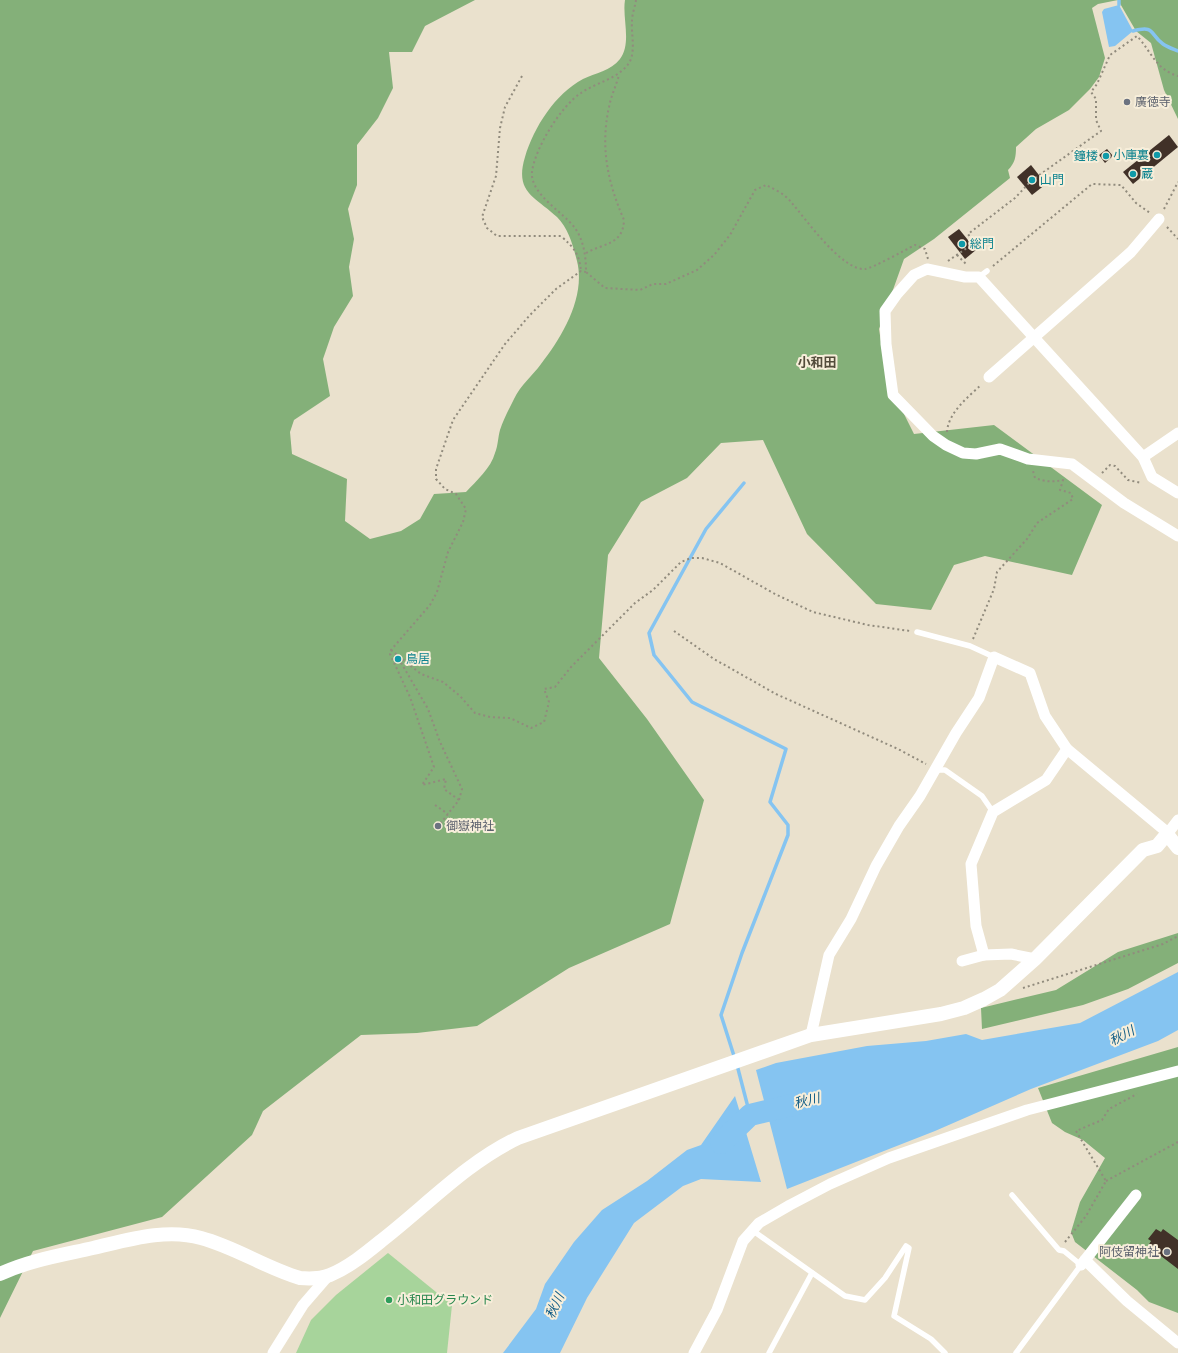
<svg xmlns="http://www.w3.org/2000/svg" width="1178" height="1353" font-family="'Varela Round','Noto Sans JP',sans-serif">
<rect width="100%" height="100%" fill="#eae1cd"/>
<path fill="#a7d49b" d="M 388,1253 L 452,1305 L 447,1353 L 296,1353 L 311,1320 L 336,1295 Z"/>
<g fill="#84b079">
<path d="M 0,0 L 475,0 L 425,26 L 412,52 L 389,52 L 393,88 L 378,118 L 357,145 L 357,185 L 348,209 L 354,239 L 349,267 L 353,296 L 334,327 L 323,359 L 330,396 L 294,420 L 290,432 L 292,454 L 347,479 L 345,521 L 370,539 L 401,531 L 420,519 L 434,494 L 466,492 C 476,481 491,468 495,453 C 498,446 498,437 500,430 C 503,420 509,409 514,399 C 520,386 533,375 541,364 C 562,337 586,297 577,261 C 573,246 569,229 557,217 C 536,197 514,193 525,157 C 534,127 555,94 583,79 C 595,73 611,71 620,59 C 632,43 622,18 625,0 L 1178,0 L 1178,119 L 1164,90 L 1151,43 L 1136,31 L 1118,0 L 1098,4 L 1092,8 L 1105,58 L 1099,77 L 1090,89 L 1069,110 L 1036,129 L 1016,147 C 1016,157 1015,163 1008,170 L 1010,178 L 934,239 L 904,259 L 879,329 L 887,380 L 914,434 L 994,425 L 1102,505 L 1072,575 L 985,556 L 954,565 L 931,610 L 876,604 L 807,534 L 763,440 L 721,443 L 687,478 L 641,502 L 608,555 L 599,658 L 647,719 L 704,800 L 670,924 L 569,968 L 477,1026 L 417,1033 L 361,1035 L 263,1111 L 252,1135 L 162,1217 L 33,1251 L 0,1318 Z"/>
<path d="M 1178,933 L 1178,963 L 1128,989 L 1083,1005 L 982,1029 L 981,1008 L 1056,990 L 1118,952 Z"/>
<path d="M 1178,1047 L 1178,1313 L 1149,1302 L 1137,1290 L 1075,1242 L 1071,1232 L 1080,1202 L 1105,1158 L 1083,1140 L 1065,1132 L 1052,1123 L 1038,1088 Z"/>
</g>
<g fill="#85c4f1">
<path d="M 1119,5 L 1133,31 L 1115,46 L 1109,47 L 1102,12 L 1104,9 Z"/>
<path d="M 1178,972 L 1178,1030 L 1158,1041 L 1031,1089 L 935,1131 L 787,1189 L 756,1070 L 776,1063 L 867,1046 L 926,1041 L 966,1034 L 982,1040 L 1080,1023 Z"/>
<path d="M 735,1096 L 761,1182 L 701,1179 L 683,1186 L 634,1223 L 587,1298 L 560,1353 L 503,1353 L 536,1309 L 545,1284 L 574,1242 L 602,1210 L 647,1181 L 687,1150 L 701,1145 Z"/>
</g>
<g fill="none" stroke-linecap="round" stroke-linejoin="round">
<g stroke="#85c4f1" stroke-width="3.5">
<path d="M 1119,0 L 1119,5"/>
<path d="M 1133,31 C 1156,25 1149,34 1163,44 C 1167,47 1173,49 1178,51"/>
<path d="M 735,1059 L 721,1015 L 742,953 L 788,835 L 788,825 L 770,802 L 786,749 L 692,702 L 654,655 L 649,633 L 706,529 L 744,483"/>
<path d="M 737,1065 L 750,1115"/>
</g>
<path stroke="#85c4f1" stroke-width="22" d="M 721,1143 L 750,1115 L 796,1104"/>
</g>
<g fill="#413128">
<path d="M 1169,135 L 1178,147 L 1133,184 L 1123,172 Z"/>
<path d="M 1107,149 L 1113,156 L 1105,163 L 1099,155 Z"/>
<path d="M 1031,165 L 1046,184 L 1032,195 L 1017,177 Z"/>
<path d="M 959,229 L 976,250 L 965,259 L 948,237 Z"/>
<path d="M 1156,1229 L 1161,1232 L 1163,1229 L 1178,1240 L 1178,1269 L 1148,1246 L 1151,1241 L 1148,1239 Z"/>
</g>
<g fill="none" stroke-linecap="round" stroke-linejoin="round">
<g stroke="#918b7d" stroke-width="2" stroke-dasharray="2 3" stroke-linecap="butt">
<path d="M 636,0 C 635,7 632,14 632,21 C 631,33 636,52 629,63 C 618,79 597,82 581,93 C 561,106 535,148 532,172 C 530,194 563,212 575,228 C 584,241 586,257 586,272 L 605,288 L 640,290 L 653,284 L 666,284 L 697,270 L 714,255 L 730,235 L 755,190 L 766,185 C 774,189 785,194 791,202 C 805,218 842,271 865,269 C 873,268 905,250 915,245 L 925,249 L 928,259"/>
<path d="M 522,76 L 505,107 L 500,128 L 496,176 L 482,217 L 487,228 L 497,236 L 561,236 C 574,248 579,253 581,271"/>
<path d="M 1164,209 L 1178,182"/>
<path d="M 1167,227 L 1178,239"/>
<path d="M 586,253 C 604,243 623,245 624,220 C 608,183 600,148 609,107 C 611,96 616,86 619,75"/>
<path d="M 957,255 L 967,265"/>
<path d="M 948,261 L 974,243 L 968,234 L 1015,198 L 1031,181 L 1101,131 L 1096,120 L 1096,99 L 1091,92 L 1097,84 L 1110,55 L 1137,36 C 1151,51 1156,70 1178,76"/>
<path d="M 993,266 L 1092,184 L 1121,185 L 1136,203 L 1150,213"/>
<path d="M 947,432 C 948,413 968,397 981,385"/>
<path d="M 1102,473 L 1110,465 L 1115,466 L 1128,480 L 1142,483"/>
<path d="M 674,631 L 714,659 L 776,694 L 898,749 L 926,764"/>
<path d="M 973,639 L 994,589 L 997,572 L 1027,539 L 1037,523 L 1073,499 L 1071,493 L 1060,490 L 1063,480 C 1052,482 1046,482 1035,478 L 1033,471"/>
<path d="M 391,650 L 421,674 L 443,682 L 460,696 L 475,713 L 490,717 L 510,718 L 531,728 L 544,722 L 549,702 L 544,689 L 555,687 L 571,667 L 635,603 L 653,590 L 681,562 L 691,558 L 702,558 L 720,563 L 775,594 L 813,612 L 868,625 L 910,631"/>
<path d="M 396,654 L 428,709 L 440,742 L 462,789 L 459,800 L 440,824"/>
<path d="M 459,800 L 444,789 L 446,779 L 422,785 L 434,767 L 410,697 L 390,654 L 391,650 L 430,605 L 437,592 L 448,552 L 463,522 L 466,509 L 456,494 L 445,489 L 436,479 L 436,469 L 453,420 L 505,344 L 530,315 L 556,289 L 581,271 L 586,272"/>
<path d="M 435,805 L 448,814"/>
<path d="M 1023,988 L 1163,944 L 1178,936"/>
<path d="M 1106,1181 L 1178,1142"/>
<path d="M 1065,1242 L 1086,1216 L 1106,1181 L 1076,1131 L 1102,1120 L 1109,1109 L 1137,1094"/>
</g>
<g stroke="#fff" stroke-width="5.5">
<path d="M 979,277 L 987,271"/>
<path d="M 917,632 L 970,646 L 994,657"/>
<path d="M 936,770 L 945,770 L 982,796 L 993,812"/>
<path d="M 1012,1195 L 1059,1250 L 1064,1251 L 1081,1265 L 1016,1353"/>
<path d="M 752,1230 L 845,1296 L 865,1300 L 885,1278 L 906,1246 L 909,1248 L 894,1316 L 931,1339 L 945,1353"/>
<path d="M 769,1353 L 812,1273"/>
</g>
<g stroke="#fff" stroke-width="11">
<path d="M 989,377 L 1131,252 L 1159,219"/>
<path d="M 1143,457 L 1178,433"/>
<path d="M 1178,493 L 1152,477 L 1143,457 L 979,277 L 965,277 L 927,269 L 914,275 L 897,294 L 885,311 L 886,344 L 893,395 L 933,436 L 946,445 L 963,453 L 976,454 L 1000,449 L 1028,459 L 1072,464 L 1124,503 L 1178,536"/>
<path d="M 1035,959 L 1011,954 L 984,955 L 976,926 L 971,864 L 993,812 L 1046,780 L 1067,749"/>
<path d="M 962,961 L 984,955"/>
<path d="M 811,1035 L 829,955 L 851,919 L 876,866 L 899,826 L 920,796 L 956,733 L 979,698 L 994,657 L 1030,673 L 1045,716 L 1067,749 L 1168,833 L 1178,820"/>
<path d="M 1085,1260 L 1136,1195"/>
<path d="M 1081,1265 L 1085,1260 L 1127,1301 L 1178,1343"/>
<path d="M 273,1353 L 303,1305 L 329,1275"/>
<path d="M 694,1353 L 717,1310 L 743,1241 L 759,1223 L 790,1205 L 830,1184 L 889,1158 L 1027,1110 L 1178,1071"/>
</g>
<path stroke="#fff" stroke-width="14" d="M 0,1274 C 30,1260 62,1255 93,1248 C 128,1240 166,1228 201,1238 C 235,1247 266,1268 300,1278 C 311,1279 320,1279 330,1275 C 349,1267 365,1254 381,1241 C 425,1207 467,1162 518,1138 L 811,1035 L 941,1014 L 964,1008 L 984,999 L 1000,990 L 1035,959 L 1143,850 L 1157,846 L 1167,834 L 1178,848"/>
</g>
<g fill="#6b7280" stroke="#f7eeda" stroke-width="1.5">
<circle cx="1127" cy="102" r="4"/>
<circle cx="438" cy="826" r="4"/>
<circle cx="1167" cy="1252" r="4"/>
</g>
<g fill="#0f9aa8" stroke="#f7eeda" stroke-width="1.5">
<circle cx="1157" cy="155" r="4"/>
<circle cx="1106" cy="156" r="4"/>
<circle cx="1133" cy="174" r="4"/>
<circle cx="1032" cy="180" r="4"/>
<circle cx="962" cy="244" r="4"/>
<circle cx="398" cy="659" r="4"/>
</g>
<circle fill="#2e9e5b" stroke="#f7eeda" stroke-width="1.5" cx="389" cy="1300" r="4"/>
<g text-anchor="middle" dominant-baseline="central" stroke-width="4" stroke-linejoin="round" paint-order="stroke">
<g font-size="12" fill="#5b616d" stroke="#f7eeda" text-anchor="start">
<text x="1135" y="102">廣徳寺</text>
<text x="446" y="826">御嶽神社</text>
<text x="1159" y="1252" text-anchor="end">阿伎留神社</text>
</g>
<g font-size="12" fill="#0d838f" stroke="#f7eeda" text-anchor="start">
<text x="1149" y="155" text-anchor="end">小庫裏</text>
<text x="1098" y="156" text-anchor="end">鐘楼</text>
<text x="1141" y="174">蔵</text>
<text x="1040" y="180">山門</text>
<text x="970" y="244">総門</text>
<text x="406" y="659">鳥居</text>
</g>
<g font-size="12" fill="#27864d" stroke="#f7eeda" text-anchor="start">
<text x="397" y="1300">小和田グラウンド</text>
</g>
<g font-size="13" font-weight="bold" fill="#534c3b" stroke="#f7eeda">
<text x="817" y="363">小和田</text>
</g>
<g font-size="13" font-style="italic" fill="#0f5b85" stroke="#f7eeda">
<text transform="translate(1122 1036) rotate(-27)">秋川</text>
<text transform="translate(807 1101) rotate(-14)">秋川</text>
<text transform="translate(555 1306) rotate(-65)">秋川</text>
</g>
</g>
</svg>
